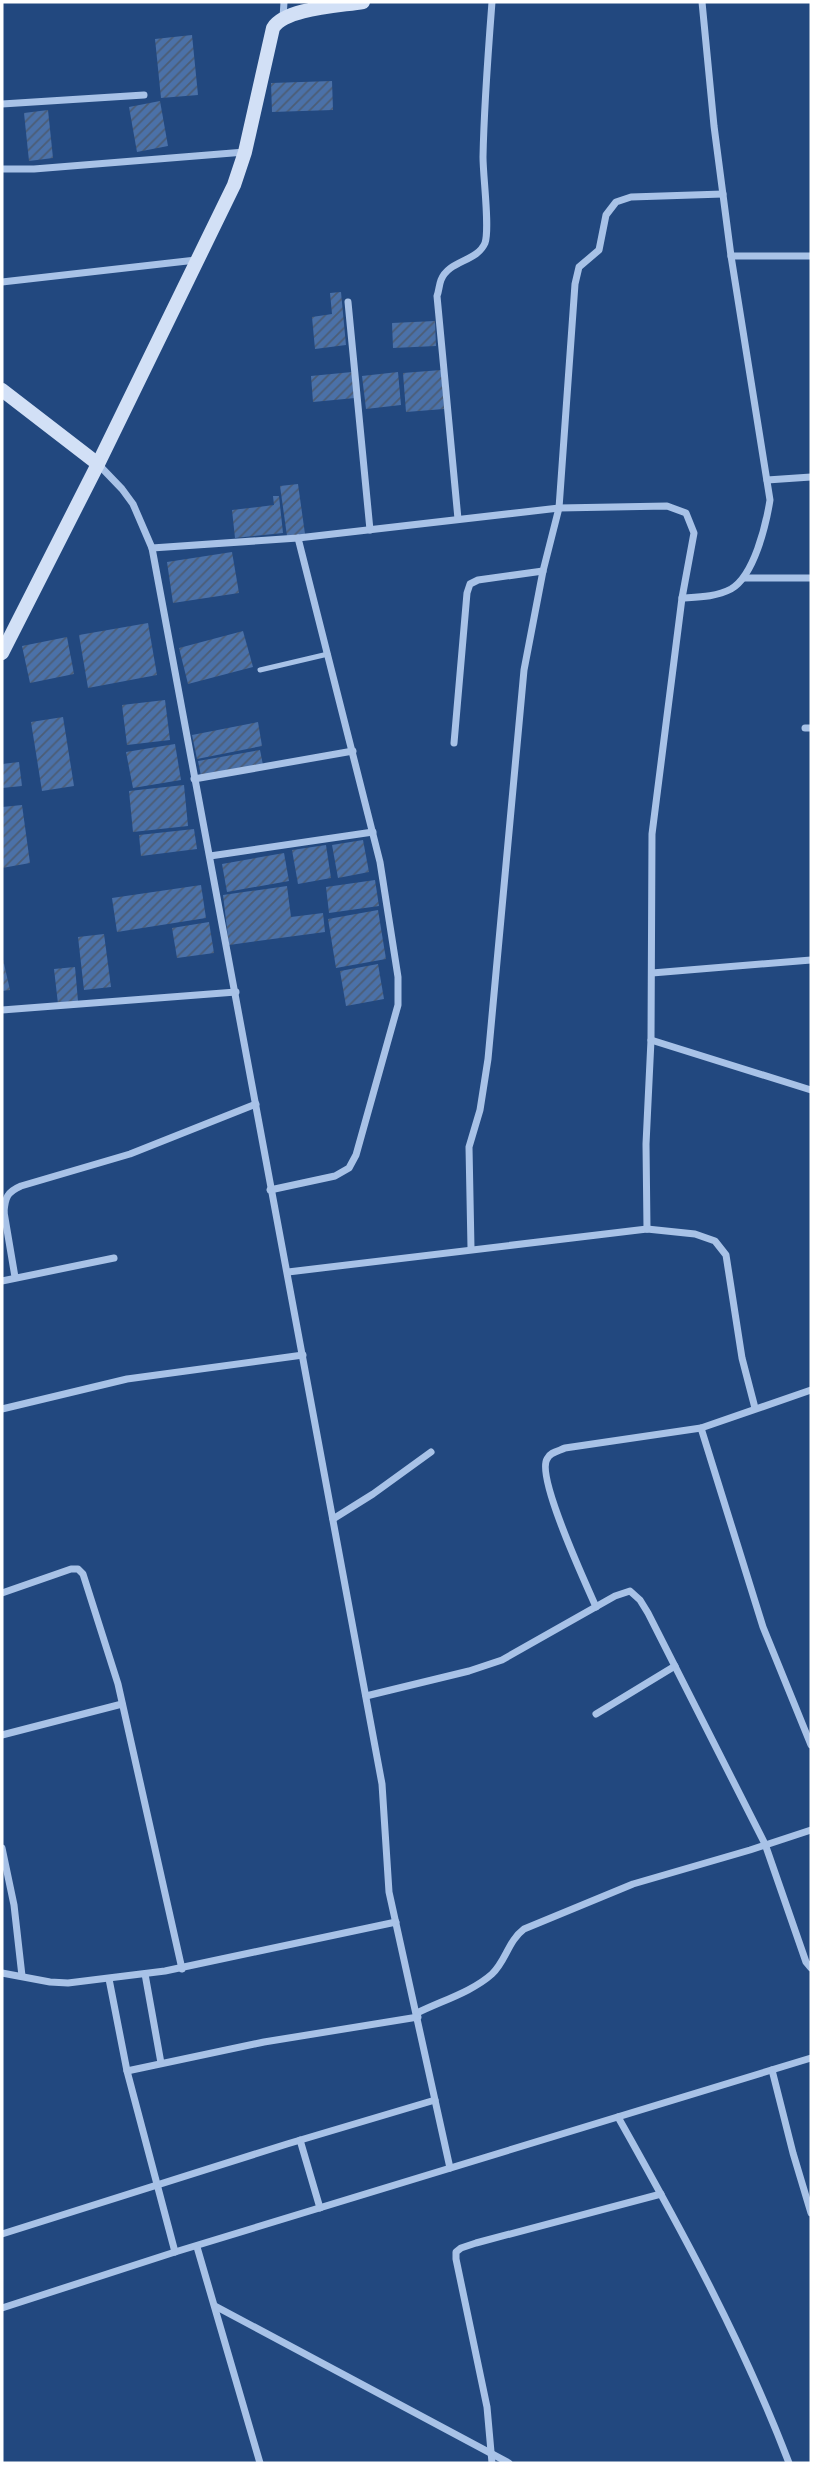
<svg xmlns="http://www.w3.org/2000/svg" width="813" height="2465" font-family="'Alegreya Sans',sans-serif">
<defs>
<pattern id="building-hatch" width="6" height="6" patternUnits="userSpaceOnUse" patternTransform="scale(1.75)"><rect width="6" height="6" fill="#4b71a8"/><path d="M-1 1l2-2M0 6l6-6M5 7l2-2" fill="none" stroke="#4c5d75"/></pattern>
</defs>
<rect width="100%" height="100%" fill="#22487f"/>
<g fill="url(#building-hatch)">
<path d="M 192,35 L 198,95 L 161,98 L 155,39 Z"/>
<path d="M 332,81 L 333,110 L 272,112 L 271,83 Z"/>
<path d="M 160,101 L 168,146 L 137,152 L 129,107 Z"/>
<path d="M 48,110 L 53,158 L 29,161 L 24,113 Z"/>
<path d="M 341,292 L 346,345 L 315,349 L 312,317 L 332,314 L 330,293 Z"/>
<path d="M 435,321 L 436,346 L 393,348 L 392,323 Z"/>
<path d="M 441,370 L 444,409 L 406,412 L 403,373 Z"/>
<path d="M 352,372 L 355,398 L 313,402 L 311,376 Z"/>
<path d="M 398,372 L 401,405 L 366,409 L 362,376 Z"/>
<path d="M 298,484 L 305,534 L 287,536 L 280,486 Z"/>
<path d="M 273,496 L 279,496 L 283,533 L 235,538 L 232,510 L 274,505 Z"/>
<path d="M 232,552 L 239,593 L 173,603 L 167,562 Z"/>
<path d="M 148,623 L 157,675 L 88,688 L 79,635 Z"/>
<path d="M 243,631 L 253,667 L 188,684 L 179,648 Z"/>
<path d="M 67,637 L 74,674 L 30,683 L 22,646 Z"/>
<path d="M 165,700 L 170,740 L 127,745 L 122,705 Z"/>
<path d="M 63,717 L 74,786 L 42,791 L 31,722 Z"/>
<path d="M 258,722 L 262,746 L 197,759 L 192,735 Z"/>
<path d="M 175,744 L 181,780 L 133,788 L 126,752 Z"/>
<path d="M 260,750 L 263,765 L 201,776 L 198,761 Z"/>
<path d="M 19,762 L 22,786 L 2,788 L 2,764 Z"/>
<path d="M 184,785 L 188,826 L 133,832 L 129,791 Z"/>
<path d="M 22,805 L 30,863 L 2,868 L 2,807 Z"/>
<path d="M 194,829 L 197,849 L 141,856 L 139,835 Z"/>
<path d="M 363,840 L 369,872 L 338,878 L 332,845 Z"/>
<path d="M 326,845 L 331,878 L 298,884 L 292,850 Z"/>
<path d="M 284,853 L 289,881 L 227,892 L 222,864 Z"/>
<path d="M 375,880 L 379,906 L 329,913 L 326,887 Z"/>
<path d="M 201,885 L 206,918 L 117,932 L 112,898 Z"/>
<path d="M 287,886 L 291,917 L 323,913 L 325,932 L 229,945 L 223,895 Z"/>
<path d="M 378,910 L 386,959 L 336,968 L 328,919 Z"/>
<path d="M 209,922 L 214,953 L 177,958 L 172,928 Z"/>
<path d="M 104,934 L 111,987 L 84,990 L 78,937 Z"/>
<path d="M 2,955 L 10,990 L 2,991 Z"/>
<path d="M 378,964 L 384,999 L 346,1006 L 340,971 Z"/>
<path d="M 75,967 L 78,1001 L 58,1004 L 54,969 Z"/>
</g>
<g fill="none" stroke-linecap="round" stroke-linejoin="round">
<path stroke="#a8c2e7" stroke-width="5" d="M 260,670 L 328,654"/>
<g stroke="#a8c2e7" stroke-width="7">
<path d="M 283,18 L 284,2"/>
<path d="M 2,104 L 144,95"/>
<path d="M 2,169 L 34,169 L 245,152"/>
<path d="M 731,256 L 811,256"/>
<path d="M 2,282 L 196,260"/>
<path d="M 348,302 L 370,530"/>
<path d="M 98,464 L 122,489 L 133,504 L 152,548 L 382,1784 L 389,1892 L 450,2168"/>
<path d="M 767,480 L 811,477"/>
<path d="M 458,519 L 437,296 C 439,291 439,285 441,280 C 449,260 477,262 485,243 C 490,228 483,177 483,157 C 484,105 488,54 492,2"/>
<path d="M 152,548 L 298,538 L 559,508 L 667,506 L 686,513 L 694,533 L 682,598 L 652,834 L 651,1040 L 646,1144 L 647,1229"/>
<path d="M 744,578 L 811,578"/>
<path d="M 682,598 C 698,597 716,597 731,589 C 754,576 766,525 770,500 L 731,256 L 714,126 L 702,2"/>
<path d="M 805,728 L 811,728"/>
<path d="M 454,743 L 467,593 L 470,584 L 478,580 L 543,571"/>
<path d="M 194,779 L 353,751"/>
<path d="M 210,856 L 373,832"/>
<path d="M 652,973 L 811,960"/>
<path d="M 2,1010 L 236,992"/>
<path d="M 651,1040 L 811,1090"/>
<path d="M 270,1190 L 335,1176 L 349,1168 L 356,1155 L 398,1005 L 398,977 L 380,862 L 298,538"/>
<path d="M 4,1212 L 15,1277"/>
<path d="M 2,1213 L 4,1212 C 5,1198 7,1192 21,1186 L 130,1154 L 256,1104"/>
<path d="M 471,1248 L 469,1147 L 480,1110 L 488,1059 L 524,670 L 543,571 L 559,508 L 575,284 L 579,267 L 599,250 L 606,215 L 616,202 L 631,197 L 723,194"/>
<path d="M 288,1272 L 647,1229 L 695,1234 L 715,1241 L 726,1255 L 742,1358 L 755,1408"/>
<path d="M 2,1281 L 114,1258"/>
<path d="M 2,1409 L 127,1379 L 303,1355"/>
<path d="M 701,1428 L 763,1627 L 811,1745"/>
<path d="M 333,1519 L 373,1494 L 431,1452"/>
<path d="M 2,1593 L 71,1569 L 78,1569 L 83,1574 L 118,1684 L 182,1969"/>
<path d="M 596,1607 C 586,1584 536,1477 547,1459 C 550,1452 559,1451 565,1448 L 701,1428 L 811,1390"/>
<path d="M 366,1696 L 469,1671 L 502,1660 L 615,1596 L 630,1591 L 640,1600 L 648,1613 L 765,1844 L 806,1962 L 811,1968"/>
<path d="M 596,1714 L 675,1666"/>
<path d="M 2,1735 L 122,1704"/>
<path d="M 2,1848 L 14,1905 L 22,1976"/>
<path d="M 2,1973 L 50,1982 L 68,1983 L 165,1971 L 396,1922"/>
<path d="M 145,1974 L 161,2063"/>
<path d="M 109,1979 L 127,2071 L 175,2252"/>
<path d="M 417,2013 C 441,2001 472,1992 492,1974 C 506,1961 508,1941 524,1929 L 633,1884 L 750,1850 L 811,1830"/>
<path d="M 772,2070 L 793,2153 L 811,2213"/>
<path d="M 127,2071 L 264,2042 L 418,2017"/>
<path d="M 618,2117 C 681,2229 743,2342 789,2463"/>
<path d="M 300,2140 L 320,2208"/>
<path d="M 2,2234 L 287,2144 L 435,2100"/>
<path d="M 197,2247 L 260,2463"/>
<path d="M 215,2306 L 509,2463"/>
<path d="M 2,2308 L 175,2252 L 811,2058"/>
<path d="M 492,2463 L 487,2407 L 456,2259 L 456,2252 L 461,2248 L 476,2243 L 661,2194"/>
</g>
<g stroke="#d2e0f6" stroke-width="14">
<path d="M 2,390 L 98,464"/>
<path d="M 2,653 L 98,464 L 234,185 L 245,152 L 273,28 C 285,8 340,6 363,2"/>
</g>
</g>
<rect width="813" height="2465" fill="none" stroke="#ffffff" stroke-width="7"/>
</svg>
